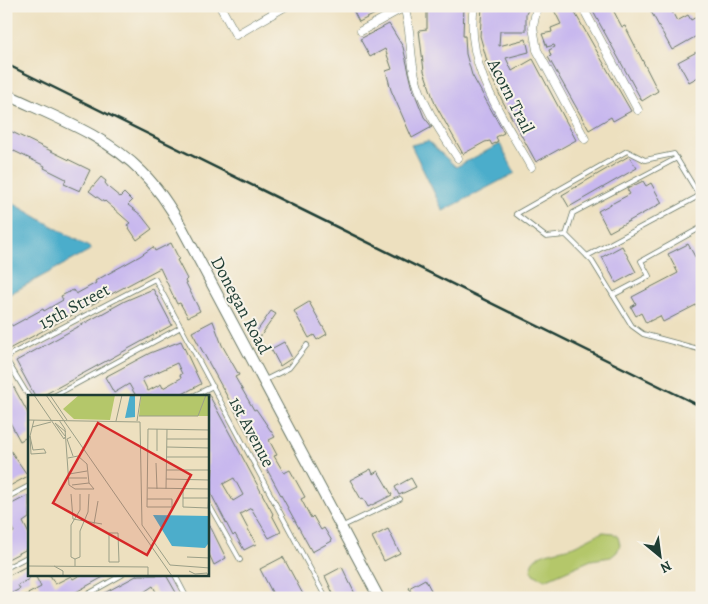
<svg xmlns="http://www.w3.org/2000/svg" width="708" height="604" font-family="Alegreya,serif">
<rect width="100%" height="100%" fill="#f7f3e8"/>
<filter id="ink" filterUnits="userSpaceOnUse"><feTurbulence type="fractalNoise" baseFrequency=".02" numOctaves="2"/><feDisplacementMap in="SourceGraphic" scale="10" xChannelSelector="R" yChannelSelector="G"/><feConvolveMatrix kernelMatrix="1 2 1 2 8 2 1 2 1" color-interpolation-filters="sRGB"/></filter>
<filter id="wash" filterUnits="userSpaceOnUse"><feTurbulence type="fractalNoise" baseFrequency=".0096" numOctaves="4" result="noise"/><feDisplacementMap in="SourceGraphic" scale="20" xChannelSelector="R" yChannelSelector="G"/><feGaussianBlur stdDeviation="1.12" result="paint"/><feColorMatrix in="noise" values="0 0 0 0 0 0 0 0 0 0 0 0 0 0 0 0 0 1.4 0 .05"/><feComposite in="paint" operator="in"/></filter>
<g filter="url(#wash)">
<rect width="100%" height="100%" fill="#ede0bf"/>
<path fill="#b4c76a" stroke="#6a824f" d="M 603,532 L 613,533 L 618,537 L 620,545 L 617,552 L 611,557 L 591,560 L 545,580 L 533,574 C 523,553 558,551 571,547 C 582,543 592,536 603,532 Z"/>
<g fill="#4cadcb" stroke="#367580">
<path d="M 428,141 L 456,167 L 500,144 L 515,173 L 443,211 L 411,145 Z"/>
<path d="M 6,199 L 92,249 L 6,296 Z"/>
</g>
<g id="blocks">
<g fill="#c8b8ee" fill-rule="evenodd">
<path d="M 351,6 L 391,6 L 359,22 Z"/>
<path d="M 427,6 L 464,6 L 463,36 L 465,36 L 466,54 L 472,75 L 504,133 L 496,137 L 498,141 L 492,145 L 490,141 L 485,142 L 463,154 L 435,104 L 424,71 L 419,30 L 427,29 Z"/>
<path d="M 482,6 L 530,6 L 526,14 L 526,31 L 500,31 L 499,46 L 526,39 L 529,52 L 506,58 L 512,71 L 533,59 L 576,140 L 536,162 L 502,100 L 485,62 L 487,61 L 480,36 Z"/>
<path d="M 552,6 L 571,6 L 631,111 L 613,121 L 611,117 L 589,130 L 548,57 L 551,56 L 549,50 L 555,47 L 554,45 L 547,47 L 542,34 L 552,32 L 551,28 L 561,24 Z"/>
<path d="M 590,6 L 611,6 L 622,27 L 625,26 L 658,91 L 642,101 Z"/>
<path d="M 648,6 L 669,6 L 677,21 L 688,15 L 691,20 L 702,14 L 702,33 L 672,50 Z"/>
<path d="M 389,24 L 403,47 L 413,89 L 424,117 L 432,127 L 412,138 L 391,90 L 386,71 L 392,69 L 385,49 L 370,57 L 360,39 Z"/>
<path d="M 702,49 L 702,75 L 689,82 L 678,62 Z"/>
<path d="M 6,129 L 90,170 L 80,191 L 64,184 L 66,179 L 44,168 L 45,166 L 14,151 L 12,153 L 6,150 Z"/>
<path d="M 629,156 L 637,168 L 569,207 L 562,195 Z"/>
<path d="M 101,177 L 106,181 L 105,183 L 109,188 L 120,197 L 124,193 L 132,201 L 128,205 L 141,215 L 152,229 L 137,240 L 127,225 L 130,223 L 105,201 L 104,202 L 89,191 Z"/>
<path d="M 643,181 L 646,186 L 651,183 L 662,203 L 609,232 L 598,211 L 630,194 L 627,189 Z"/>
<path d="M 171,243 L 179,259 L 177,260 L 187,279 L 185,281 L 200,311 L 188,317 L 180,303 L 177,304 L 160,268 L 9,349 L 6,344 L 6,327 L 11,324 L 12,326 L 43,309 L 44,311 L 63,300 L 61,296 L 73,290 L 76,294 L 96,283 L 95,281 L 140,256 L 153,247 L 155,251 Z"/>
<path d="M 688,244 L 698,262 L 702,260 L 702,316 L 696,305 L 663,322 L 660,316 L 646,323 L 641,313 L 636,316 L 631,307 L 636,304 L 632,297 L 678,273 L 668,254 Z"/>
<path d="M 622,246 L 636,272 L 616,283 L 602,257 Z"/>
<path d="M 153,289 L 172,325 L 42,396 L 35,396 L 16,361 L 125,301 Z"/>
<path d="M 309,302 L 327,334 L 317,340 L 314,335 L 309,338 L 294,311 Z"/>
<path d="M 271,311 L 276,314 L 260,337 L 255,334 Z"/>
<path d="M 213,321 L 222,345 L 239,375 L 235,377 L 254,410 L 256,409 L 275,437 L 269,440 L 277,455 L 274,456 L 284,473 L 290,470 L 305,497 L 301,499 L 311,518 L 313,516 L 321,530 L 324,528 L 332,541 L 312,552 L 192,332 Z"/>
<path d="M 181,341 L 201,384 L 179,396 L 136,396 L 129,384 L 114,393 L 105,377 L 150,353 ZM 177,363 L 182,374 L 180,375 L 181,378 L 163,388 L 161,384 L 148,391 L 142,379 Z"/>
<path d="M 284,342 L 292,358 L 280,366 L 271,349 Z"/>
<path d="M 6,373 L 29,415 L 29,436 L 20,441 L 6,415 Z"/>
<path d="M 208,393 L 273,514 L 272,515 L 281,532 L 269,538 L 251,508 L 240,514 L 256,544 L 244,550 L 235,534 L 233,536 L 208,488 ZM 234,478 L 243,495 L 233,501 L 223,484 Z"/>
<path d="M 6,444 L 28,476 L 6,488 Z"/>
<path d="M 371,469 L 373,474 L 378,471 L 392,495 L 368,507 L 363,498 L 361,499 L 350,480 Z"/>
<path d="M 411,478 L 416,487 L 399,495 L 395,487 Z"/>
<path d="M 29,495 L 29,518 L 23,522 L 29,534 L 29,548 L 6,560 L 6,537 L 14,532 L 6,517 L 6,507 Z"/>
<path d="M 208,522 L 226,558 L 214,565 L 208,552 Z"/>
<path d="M 388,529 L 400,553 L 384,561 L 372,537 Z"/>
<path d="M 283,557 L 305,598 L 275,598 L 260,569 Z"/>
<path d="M 29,565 L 29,579 L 18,585 L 20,589 L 8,595 L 6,577 Z"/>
<path d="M 342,567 L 356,596 L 352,598 L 335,598 L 325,576 Z"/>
<path d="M 35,575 L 50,575 L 55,584 L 71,576 L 73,579 L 80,575 L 107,575 L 65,598 L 20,598 L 41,587 Z"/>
<path d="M 138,575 L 166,575 L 178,596 L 159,598 L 153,586 L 135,598 L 95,598 Z"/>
<path d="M 425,579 L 432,592 L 420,598 L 415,598 L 409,588 Z"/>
</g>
</g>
</g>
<g filter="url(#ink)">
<use href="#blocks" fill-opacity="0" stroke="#677665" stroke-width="1"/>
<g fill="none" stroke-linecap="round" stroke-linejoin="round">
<defs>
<g id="lane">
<path d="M 702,200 L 674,154 L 645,160 L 627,151 L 516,214 L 546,237 L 566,235 L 592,261 L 632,326 L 643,334 L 702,350"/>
<path d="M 566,235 L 573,213 L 677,158"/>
<path d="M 587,256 L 699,196"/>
<path d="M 613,295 L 649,276 L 641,261 L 702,227"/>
<path d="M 6,359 L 13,353 L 155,279 L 326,598"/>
<path d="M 6,359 L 29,397"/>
<path d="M 265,380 L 289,368 L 307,345"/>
<path d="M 54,396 L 181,327"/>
<path d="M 193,396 L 213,386"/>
<path d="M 6,498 L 29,486"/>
<path d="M 208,503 L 240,560"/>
<path d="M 343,526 L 400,499"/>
<path d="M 6,568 L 29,556"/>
<path d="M 175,575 L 187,598"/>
<path d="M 81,598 L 122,575"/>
</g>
<g id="street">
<path d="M 220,6 L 236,35 L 286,6"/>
<path d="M 474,6 C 464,66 503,117 531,167"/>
<path d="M 537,6 L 533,27 L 537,50 L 585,139"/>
<path d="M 582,6 L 638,110"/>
<path d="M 404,7 C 412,30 409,53 415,76 C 423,107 441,132 458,158"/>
<path d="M 361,31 L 406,6"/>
</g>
<path id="secondary" d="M 6,94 C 52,116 106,135 142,172 C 158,188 171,208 182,228 L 379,598"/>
</defs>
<use href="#lane" stroke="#677665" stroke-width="5.5"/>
<use href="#street" stroke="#677665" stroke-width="9"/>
<use href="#secondary" stroke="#677665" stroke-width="12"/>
<use href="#lane" stroke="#fff" stroke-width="4"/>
<use href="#street" stroke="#fff" stroke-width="8"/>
<use href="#secondary" stroke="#fff" stroke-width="10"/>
<path stroke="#1f3d34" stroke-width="2.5" d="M 6,64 L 702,407"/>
</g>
</g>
<g text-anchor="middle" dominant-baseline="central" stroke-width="4" stroke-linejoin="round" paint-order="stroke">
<g font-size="18" fill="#1f3d34" stroke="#f7f3e8">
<text transform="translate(511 96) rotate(63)">Acorn Trail</text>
<text transform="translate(241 305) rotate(62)">Donegan Road</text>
<text transform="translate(74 306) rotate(-28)">15th Street</text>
<text transform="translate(252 432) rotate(62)">1st Avenue</text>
</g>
</g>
<g transform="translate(28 395)">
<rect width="181" height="181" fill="#ede0bf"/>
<path d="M 51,0 L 87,0 L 82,25 L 46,24 L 35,14 ZM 113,0 L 181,0 L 181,21 L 111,21 Z" fill="#b4c76a"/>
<path d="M 102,0 L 107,0 L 107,22 L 97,23 ZM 125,120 L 181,121 L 180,149 L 177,153 L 144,151 Z" fill="#4cadcb"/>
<path fill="none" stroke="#9b9f87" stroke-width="1" d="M 6,0 L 36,44 L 37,42M 18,0 L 144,181M 22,0 L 39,25M 111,21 L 170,21 L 178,0M 0,25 L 112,27 L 114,130 L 142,170 L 182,173M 31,25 L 37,34 L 41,90 L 47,94 L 66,94 L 61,88 L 59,69 L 50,61 L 40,63M 88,26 L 94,0M 109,26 L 113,0M 4,32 L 23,27M 129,34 L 129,56M 2,41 L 3,59 L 18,58 L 16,54 L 5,55 L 2,41 L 6,25M 37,41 L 27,28 L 38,37M 43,42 L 39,44 L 45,61M 139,44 L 182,44M 139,52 L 182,53M 138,62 L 182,62M 128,68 L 129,94M 138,75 L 182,75 L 180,113 L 155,112 L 155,94M 41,79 L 59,76M 41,83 L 59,83M 138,84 L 181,85M 44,90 L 61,88M 120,93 L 181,94M 138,94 L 139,34M 43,99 L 45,124 L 74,129M 155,103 L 180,103M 119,104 L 144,104 L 144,112 L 119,112 L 120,34 L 182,35M 66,129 L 70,106M 81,138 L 90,138 L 91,167 L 81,167 ZM 159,162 L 182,163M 47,164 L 43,162 L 43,130 L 52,115 L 52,99M 0,171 L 120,172 L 120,181M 26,171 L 35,176 L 35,181M 47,171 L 47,164 L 52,162 L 52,136 L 60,117 L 61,99M 161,176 L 167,179 L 179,178 L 180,181"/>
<path fill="#d62828" fill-opacity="0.15" stroke="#d62828" stroke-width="2.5" d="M 70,28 L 163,80 L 119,160 L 25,108 Z"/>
<rect width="181" height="181" fill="none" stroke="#1f3d34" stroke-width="2.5"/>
</g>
<rect width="708" height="604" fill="none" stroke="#f7f3e8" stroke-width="25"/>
<g transform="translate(660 556) rotate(151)" stroke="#f7f3e8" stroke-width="4" paint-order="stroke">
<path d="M0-4L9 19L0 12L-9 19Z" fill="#1f3d34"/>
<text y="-8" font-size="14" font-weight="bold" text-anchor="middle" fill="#1f3d34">N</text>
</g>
</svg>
